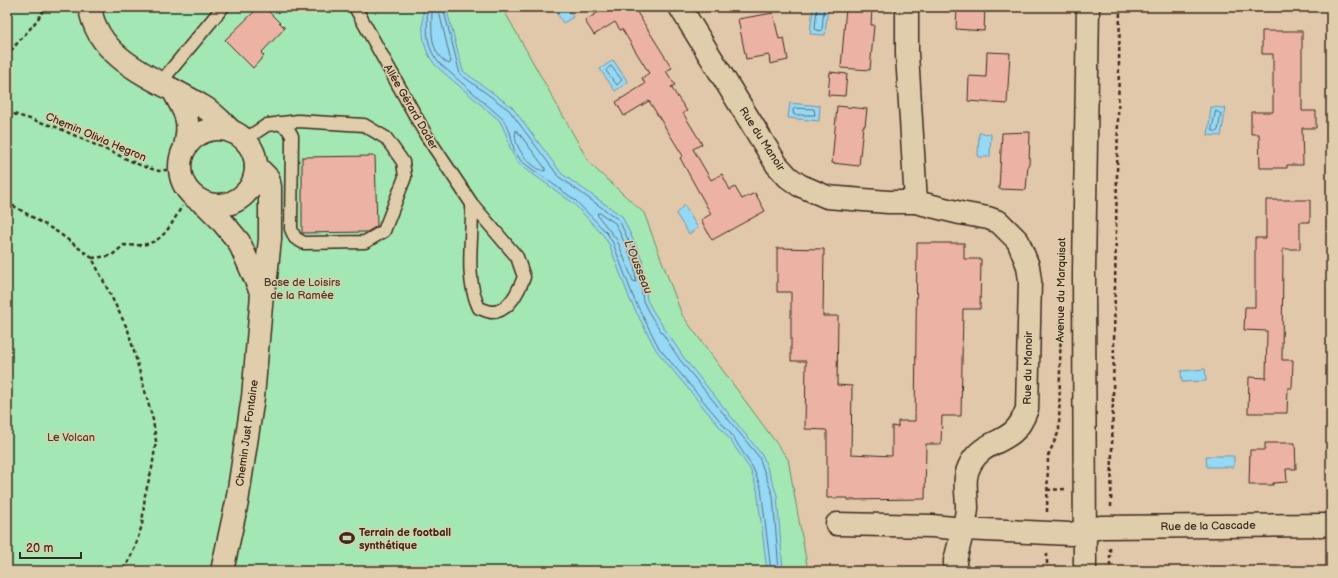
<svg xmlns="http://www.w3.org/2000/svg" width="1338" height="578" font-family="'Balsamiq Sans',sans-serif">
<rect width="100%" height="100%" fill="#e2c8aa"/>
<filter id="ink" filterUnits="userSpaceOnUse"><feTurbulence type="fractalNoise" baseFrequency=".025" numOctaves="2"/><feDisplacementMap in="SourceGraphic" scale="8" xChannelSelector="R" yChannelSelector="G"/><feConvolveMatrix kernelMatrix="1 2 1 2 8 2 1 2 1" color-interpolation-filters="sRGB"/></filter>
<g filter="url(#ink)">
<path fill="#a3e8b4" stroke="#6f8969" d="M 7,7 L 502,7 L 590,164 L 644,213 L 682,315 L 788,459 L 808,571 L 7,571 Z"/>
<g fill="#94d9f6" stroke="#7093a0">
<path d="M 423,7 L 446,7 L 463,71 L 512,107 L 562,174 L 622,216 L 642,259 L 647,300 L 653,311 L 684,358 L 763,456 L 777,495 L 783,571 L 767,571 L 757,489 L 750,469 L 728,437 L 656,350 L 630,300 L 609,244 L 603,235 L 573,203 L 519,164 L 511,151 L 506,134 L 500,121 L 436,66 C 420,46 423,31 423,7 Z"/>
<path d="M 553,7 L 566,7 L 573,17 L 563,23 Z"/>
<path d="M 813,7 L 828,7 L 825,35 L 810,34 Z"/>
<path d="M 613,60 L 628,82 L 615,91 L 600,69 Z"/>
<path d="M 790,103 L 820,106 L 819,121 L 788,118 Z"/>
<path d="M 1211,107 L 1226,108 L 1221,136 L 1208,135 Z"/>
<path d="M 979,133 L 991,134 L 990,157 L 978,157 Z"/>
<path d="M 684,205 L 698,228 L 689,234 L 676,214 Z"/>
<path d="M 1205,369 L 1206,381 L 1182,382 L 1181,371 Z"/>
<path d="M 1206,456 L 1234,456 L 1234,467 L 1207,467 Z"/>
</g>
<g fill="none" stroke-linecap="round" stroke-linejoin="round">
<g stroke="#5f7074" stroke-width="1">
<path d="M 427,7 C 428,30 424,44 439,63 L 503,119 L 510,132 L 514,150 L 521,161 L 575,200 L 607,233 L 613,243 L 634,299 L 659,348 L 731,434 L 753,468 L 761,488 L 771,571"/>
<path d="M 432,7 C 432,28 428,53 449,64 L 451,62 L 438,7"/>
<path d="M 443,7 L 460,74 L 509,110 L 559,177 L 619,220 L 638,261 L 643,301 L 649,313 L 680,360 L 759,457 L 773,496 L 779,571"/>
<path d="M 817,7 L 815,29 L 820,31 L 822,29 L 824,7"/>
<path d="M 611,66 L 622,80 L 617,85 L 606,71 Z"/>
<path d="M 795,108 L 814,109 L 815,115 L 794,115 L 793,110 Z"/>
<path d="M 1216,111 L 1221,114 L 1218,130 L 1216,132 L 1212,130 Z"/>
<path d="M 516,131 L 518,132 L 545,168 L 545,171 C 531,169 511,145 516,131 Z"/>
<path d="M 598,213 L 600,213 L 615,223 L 619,231 L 634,263 L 636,282 L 633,281 L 617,240 L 598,216 Z"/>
</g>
</g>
<g fill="#ecb3a5" stroke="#3b2a1e">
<path d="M 259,7 L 264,7 L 285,28 L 261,53 L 264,56 L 253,68 L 225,40 Z"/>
<path d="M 606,7 L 638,7 L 635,9 L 672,68 L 666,71 L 675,85 L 671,87 L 687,111 L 683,113 L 702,144 L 693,149 L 711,180 L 722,174 L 730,190 L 735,187 L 742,199 L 755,193 L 765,211 L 712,240 L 701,220 L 711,214 L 680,158 L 683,156 L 649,101 L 624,116 L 616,102 L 645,84 L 642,78 L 649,73 L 622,29 L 620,30 L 615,22 L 594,35 L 585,21 Z"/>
<path d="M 846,7 L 872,9 L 871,25 L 874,25 L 870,70 L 841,68 Z"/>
<path d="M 957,7 L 985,7 L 984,31 L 956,29 Z"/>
<path d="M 773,13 L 779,39 L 784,38 L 788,60 L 770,64 L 769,55 L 746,59 L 738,19 Z"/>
<path d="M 1262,31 L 1302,31 L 1302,111 L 1316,111 L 1316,128 L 1302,128 L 1303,165 L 1287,165 L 1287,168 L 1260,168 L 1259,134 L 1251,134 L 1251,112 L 1273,112 L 1273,54 L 1262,54 Z"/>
<path d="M 987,52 L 1010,53 L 1007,104 L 968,101 L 969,76 L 986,77 Z"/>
<path d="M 830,72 L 847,74 L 845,96 L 828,95 Z"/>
<path d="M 837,106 L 867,109 L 865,126 L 863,126 L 859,166 L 832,163 Z"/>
<path d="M 1030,132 L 1029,165 L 1028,165 L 1026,190 L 999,189 L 1002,133 Z"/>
<path d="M 375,156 L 377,226 L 367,232 L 302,233 L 302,157 Z"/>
<path d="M 1266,200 L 1310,200 L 1310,222 L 1300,222 L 1300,249 L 1283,249 L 1282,360 L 1293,360 L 1292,388 L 1288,388 L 1287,413 L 1248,413 L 1249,377 L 1266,378 L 1267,331 L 1244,330 L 1245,307 L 1255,307 L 1255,238 L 1266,238 Z"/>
<path d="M 917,243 L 964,243 L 964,259 L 981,259 L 980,309 L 963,309 L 961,416 L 942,416 L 941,444 L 926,444 L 925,499 L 848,500 L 848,498 L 827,498 L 827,432 L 826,430 L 805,429 L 806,361 L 791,361 L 791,292 L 777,292 L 777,248 L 824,249 L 823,316 L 838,316 L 837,385 L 852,386 L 851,454 L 892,456 L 892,426 L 898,427 L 898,421 L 915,421 Z"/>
<path d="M 1265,443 L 1295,443 L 1296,469 L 1286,469 L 1287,482 L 1273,483 L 1273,485 L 1249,485 L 1250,450 L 1265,450 Z"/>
</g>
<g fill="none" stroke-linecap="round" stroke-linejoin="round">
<defs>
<g id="lane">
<path d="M 355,7 L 426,135 L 472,204 L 517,257 L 524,277 C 519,290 509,312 492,312 C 488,312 483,309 479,308 C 464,277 473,238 472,204"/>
<path d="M 160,83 L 223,7"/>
<path d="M 244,140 L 267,125 L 298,121 L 364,125 L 386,138 L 403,162 L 405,177 L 384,231 L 365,242 L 304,243 L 295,238 L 291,229 L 292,136 L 288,129 L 279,123"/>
</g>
<g id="street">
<path d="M 90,7 C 97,62 162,81 202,106 C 213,112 223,123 232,132"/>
<path d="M 680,7 L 777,165 L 788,177 L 799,185 L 827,197 L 888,202 L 916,202 L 960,213 L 988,218 L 999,222 L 1018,241 L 1028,266 L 1030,281 L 1027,409 C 1024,417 1020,426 1013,432 C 999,444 982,444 971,463 C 962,478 967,492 967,508 C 967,515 964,523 963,529 L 1071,534 L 1101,527 L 1331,525"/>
<path d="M 907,7 L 907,54 L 916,202"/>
<path d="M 173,90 C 186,115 191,118 185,147"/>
<circle cx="218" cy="167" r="38"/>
<path d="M 203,202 L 220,219 L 239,242 L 262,294"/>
<path d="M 837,524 L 932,526 L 963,529 L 955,561 L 955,571"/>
<path d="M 222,571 L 237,502 L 253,397 L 262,294 L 266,277 L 270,239 L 270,187 L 268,178 L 256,166"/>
</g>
<path id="secondary" d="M 1085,571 L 1084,273 L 1088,7"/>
</defs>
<use href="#lane" stroke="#3b2a1e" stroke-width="15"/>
<use href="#street" stroke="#3b2a1e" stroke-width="25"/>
<use href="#secondary" stroke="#3b2a1e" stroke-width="25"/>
<g stroke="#3b2a1e" stroke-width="2.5" stroke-dasharray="4 3" stroke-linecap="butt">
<path d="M 7,49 L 13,47"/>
<path d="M 7,57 C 18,39 36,26 45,7"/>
<path d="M 7,112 L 56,127 L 142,166 L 159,171 L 179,168"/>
<path d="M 7,202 L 59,233 L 92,258 L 128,330 L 153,420 L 156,441 L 152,468 L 145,495 L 142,525 L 135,547 L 124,571"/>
<path d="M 92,258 L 111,256 L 124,245 C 160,248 166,234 182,206"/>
<path d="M 1047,490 L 1065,489"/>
<path d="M 1111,507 L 1120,7"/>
<path d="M 1047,512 L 1048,456 L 1059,431 L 1061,309"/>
<path d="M 1110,548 L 1110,571"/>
<path d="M 1047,553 L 1047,571"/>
</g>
<use href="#lane" stroke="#dfcdab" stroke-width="12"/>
<use href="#street" stroke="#dfcdab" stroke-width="22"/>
<use href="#secondary" stroke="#dfcdab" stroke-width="22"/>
</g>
</g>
<defs>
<symbol id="stadium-bare" viewBox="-9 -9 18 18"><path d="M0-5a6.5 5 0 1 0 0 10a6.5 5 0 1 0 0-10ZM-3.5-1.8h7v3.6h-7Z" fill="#3b2a1e" stroke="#dfcdab" stroke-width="2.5" paint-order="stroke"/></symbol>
</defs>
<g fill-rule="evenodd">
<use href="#stadium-bare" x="336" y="527" width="22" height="22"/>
</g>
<g text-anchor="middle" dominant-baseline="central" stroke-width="3" stroke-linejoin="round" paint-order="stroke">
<g font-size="11" fill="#3b2a1e" stroke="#dfcdab">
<text transform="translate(411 107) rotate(60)">Allée Gérard Dader</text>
<text transform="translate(96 137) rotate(23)">Chemin Olivia Hegron</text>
<text transform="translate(762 139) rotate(57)">Rue du Manoir</text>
<text transform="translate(1061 290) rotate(-89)">Avenue du Marquisat</text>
<text transform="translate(1028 368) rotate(-89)">Rue du Manoir</text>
<text transform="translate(247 433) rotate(-82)">Chemin Just Fontaine</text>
<text transform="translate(1208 526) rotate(-1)">Rue de la Cascade</text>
</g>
<g font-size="11" fill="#453d2d" stroke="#dfcdab">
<text x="302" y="282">Base de Loisirs<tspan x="302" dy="13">de la Ramée</tspan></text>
<text x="71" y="437">Le Volcan</text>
</g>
<g font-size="11" font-weight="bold" fill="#3b2a1e" stroke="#dfcdab" text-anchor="start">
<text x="359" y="532">Terrain de football<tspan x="359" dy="13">synthétique</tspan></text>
</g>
<g font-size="12" font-style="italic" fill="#443c34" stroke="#dfcdab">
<text transform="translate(638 267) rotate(68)">L'Ousseau</text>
</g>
</g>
<rect width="1338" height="578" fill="none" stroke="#dfcdab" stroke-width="24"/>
<rect x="12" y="12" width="1314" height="554" fill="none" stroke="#3b2a1e" stroke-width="1.5" filter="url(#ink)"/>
<path d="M20 552v6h61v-6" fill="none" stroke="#3b2a1e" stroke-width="2"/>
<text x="26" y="552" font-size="12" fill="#3b2a1e" stroke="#dfcdab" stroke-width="3" paint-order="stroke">20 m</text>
</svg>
